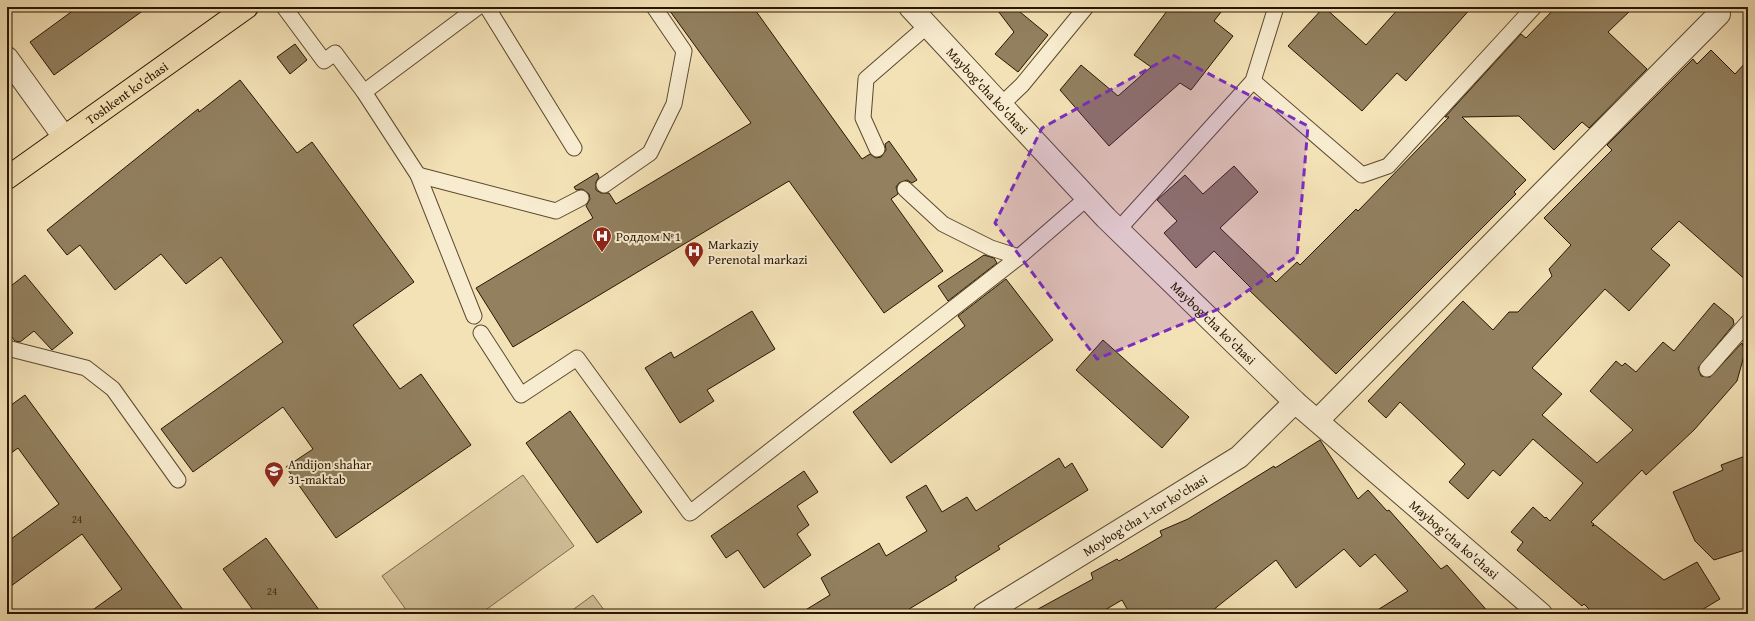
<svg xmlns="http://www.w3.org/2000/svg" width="1755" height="621" font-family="'Gentium Book Plus',serif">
<rect width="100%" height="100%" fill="#f4e2b7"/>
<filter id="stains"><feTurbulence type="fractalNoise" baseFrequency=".005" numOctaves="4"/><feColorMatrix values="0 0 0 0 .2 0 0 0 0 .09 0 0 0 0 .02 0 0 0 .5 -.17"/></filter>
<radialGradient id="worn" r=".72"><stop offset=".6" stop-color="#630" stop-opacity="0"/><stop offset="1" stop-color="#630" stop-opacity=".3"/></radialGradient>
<g fill="#d1bf98" stroke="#7c6a4c">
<path d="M 523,475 L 574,546 L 480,614 L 409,614 L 382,576 Z"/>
<path d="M 593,595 L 607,614 L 567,614 Z"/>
</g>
<g fill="#92805f" stroke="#281600">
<path d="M 78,7 L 148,7 L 54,75 L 30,42 Z"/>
<path d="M 667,7 L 753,7 L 862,159 L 870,154 L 876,158 L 881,157 L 886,150 L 885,144 L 889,141 L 917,180 L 912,183 L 907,180 L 899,183 L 896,187 L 898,194 L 891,199 L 943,271 L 884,313 L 789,181 L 513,347 L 476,288 L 593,218 L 586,206 L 590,199 L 589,194 L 582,189 L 576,190 L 574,187 L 597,173 L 599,177 L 596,182 L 596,190 L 601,193 L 609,193 L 616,204 L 751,123 Z"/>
<path d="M 995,7 L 1014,7 L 1048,35 L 1018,72 L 995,54 L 1014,32 Z"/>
<path d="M 1170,7 L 1225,7 L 1214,21 L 1233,36 L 1191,90 L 1180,83 L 1109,146 L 1060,90 L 1081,65 L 1118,96 L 1151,67 L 1134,55 Z"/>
<path d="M 1324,7 L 1366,45 L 1400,7 L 1472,7 L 1406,81 L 1397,73 L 1362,111 L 1288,46 Z"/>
<path d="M 1556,7 L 1634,7 L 1608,32 L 1647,69 L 1589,128 L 1582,122 L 1554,150 L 1519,116 L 1462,117 L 1526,180 L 1514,192 L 1516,194 L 1336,374 L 1249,290 L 1251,288 L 1214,251 L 1196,268 L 1164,233 L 1177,221 L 1157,200 L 1158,199 L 1185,175 L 1203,194 L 1234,166 L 1258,192 L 1220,228 L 1276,282 L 1297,262 L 1300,265 L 1356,209 L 1358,211 L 1449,117 L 1445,117 L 1521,34 L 1526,38 Z"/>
<path d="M 295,44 L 307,60 L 290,74 L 277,57 Z"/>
<path d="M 1711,50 L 1735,74 L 1748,60 L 1748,282 L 1679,221 L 1651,249 L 1670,265 L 1629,311 L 1605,289 L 1532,368 L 1562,394 L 1542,415 L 1597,463 L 1633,430 L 1590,391 L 1616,361 L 1622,366 L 1625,363 L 1636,372 L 1663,342 L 1674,351 L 1714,303 L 1733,319 L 1734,324 L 1698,368 L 1701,376 L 1710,377 L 1742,343 L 1745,352 L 1737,381 L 1694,430 L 1646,475 L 1642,470 L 1591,522 L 1594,524 L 1592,526 L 1595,525 L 1664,580 L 1697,562 L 1720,599 L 1695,614 L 1594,614 L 1584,604 L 1582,606 L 1517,550 L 1523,542 L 1511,532 L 1533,507 L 1545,518 L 1546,517 L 1550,521 L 1583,483 L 1533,439 L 1500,476 L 1493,470 L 1468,499 L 1449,482 L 1465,464 L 1400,402 L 1386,418 L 1368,401 L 1463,301 L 1493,330 L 1509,312 L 1518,312 L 1552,276 L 1549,269 L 1571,245 L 1544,218 L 1612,150 L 1607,145 L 1693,59 L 1697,64 Z"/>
<path d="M 240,80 L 297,153 L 312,142 L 414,282 L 353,325 L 400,389 L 421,374 L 471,445 L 336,538 L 286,467 L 313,449 L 283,407 L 193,472 L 161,429 L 283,342 L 221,257 L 186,284 L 161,254 L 115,290 L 80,245 L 67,255 L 47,230 L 198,109 L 199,112 Z"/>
<path d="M 984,255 L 994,258 L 997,263 L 948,301 L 938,286 Z"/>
<path d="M 25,275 L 73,333 L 52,350 L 34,331 L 20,342 L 15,341 L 7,331 L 7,289 Z"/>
<path d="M 1006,279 L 1053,340 L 891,463 L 853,412 L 965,326 L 958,316 Z"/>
<path d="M 752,311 L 775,349 L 707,390 L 714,401 L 680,423 L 645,368 L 671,352 L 674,358 Z"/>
<path d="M 1103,340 L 1189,417 L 1162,448 L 1076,370 Z"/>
<path d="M 25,395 L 186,614 L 87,614 L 122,589 L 82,534 L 7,589 L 7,542 L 59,504 L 18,448 L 7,456 L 7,408 Z"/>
<path d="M 570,411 L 642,512 L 597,543 L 526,443 Z"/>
<path d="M 1320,440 L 1358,499 L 1368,490 L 1387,511 L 1389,510 L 1441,569 L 1447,565 L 1490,614 L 1371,614 L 1408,591 L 1375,554 L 1360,567 L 1344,549 L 1296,588 L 1276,560 L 1208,614 L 1130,614 L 1122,600 L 1098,614 L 1029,614 L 1093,579 L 1091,573 L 1117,559 L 1119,561 L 1162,536 L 1160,531 L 1188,519 L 1274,466 L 1275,468 Z"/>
<path d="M 1748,455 L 1748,549 L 1714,560 L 1695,541 L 1673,492 L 1723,470 L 1721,465 Z"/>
<path d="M 1059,458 L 1065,468 L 1072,463 L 1088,490 L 998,546 L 1000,549 L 955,577 L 957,580 L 901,614 L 799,614 L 830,595 L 821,578 L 879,543 L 886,556 L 927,531 L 906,497 L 926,485 L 942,512 L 967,497 L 976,511 Z"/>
<path d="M 804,471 L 818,492 L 797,506 L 809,525 L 797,534 L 811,555 L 764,588 L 738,550 L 726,558 L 711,536 Z"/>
<path d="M 266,538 L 322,614 L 256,614 L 223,569 Z"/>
</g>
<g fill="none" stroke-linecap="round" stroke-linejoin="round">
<defs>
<g id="service">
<path d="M 284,7 L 324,61 L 335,53 L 364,92 L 418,175 L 474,316"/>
<path d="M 487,7 L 574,148"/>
<path d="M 1253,81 L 1362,175 L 1388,166 L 1534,7"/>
<path d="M 364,92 L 478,7"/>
<path d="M 1001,105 L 1022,85 L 1086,7"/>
<path d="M 877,149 L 863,118 L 866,79 L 927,26"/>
<path d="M 418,175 L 556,211 L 581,198"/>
<path d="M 604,185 L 650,153 L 674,104 L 684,51 L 654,7"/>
<path d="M 905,189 L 943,224 L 991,248 L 1019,257"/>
<path d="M 1118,230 L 1253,81 L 1276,7"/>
<path d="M 481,333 L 521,395 L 577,358 L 690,513 L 1019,257 L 1087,198"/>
<path d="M 7,348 L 86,368 L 113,389 L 178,480"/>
<path d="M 1707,369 L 1748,322"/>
</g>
<g id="minor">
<path id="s1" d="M 910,7 L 1106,218 L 1295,402 L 1541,614"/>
<path d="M 7,58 L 64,137"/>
<path d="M 1318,420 L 1719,14"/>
<path id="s2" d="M 984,614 L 1239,457 L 1295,402"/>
</g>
<g id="primary">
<path id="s3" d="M 7,178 L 247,7"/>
</g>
</defs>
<use href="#service" stroke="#5b492e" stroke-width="17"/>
<use href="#minor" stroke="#5b492e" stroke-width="24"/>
<use href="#primary" stroke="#281600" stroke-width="24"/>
<use href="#service" stroke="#f8ecd0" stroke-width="15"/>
<use href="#minor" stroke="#f8ecd0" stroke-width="22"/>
<use href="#primary" stroke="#f4e2b7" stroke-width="22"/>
</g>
<path fill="#7b2cbf" fill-opacity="0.2" stroke="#7b2cbf" stroke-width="3" stroke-dasharray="8 5" stroke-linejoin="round" d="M 1173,55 L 1308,126 L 1297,256 L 1226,306 L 1097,359 L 995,223 L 1042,128 Z"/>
<defs>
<symbol id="hospital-pin" viewBox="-11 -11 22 30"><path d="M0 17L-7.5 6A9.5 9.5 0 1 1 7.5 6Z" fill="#8f2418" stroke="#f8ecd0"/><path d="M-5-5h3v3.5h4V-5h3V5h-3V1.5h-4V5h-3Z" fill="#fff"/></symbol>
<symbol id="school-pin" viewBox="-11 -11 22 30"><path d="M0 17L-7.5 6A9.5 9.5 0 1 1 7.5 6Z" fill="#8f2418" stroke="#f8ecd0"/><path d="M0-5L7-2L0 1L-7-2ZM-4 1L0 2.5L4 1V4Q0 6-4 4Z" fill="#fff"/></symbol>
</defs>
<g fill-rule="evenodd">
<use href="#hospital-pin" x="591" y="225" width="22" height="30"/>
<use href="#hospital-pin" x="683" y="240" width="22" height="30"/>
<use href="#school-pin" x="263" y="460" width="22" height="30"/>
</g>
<g text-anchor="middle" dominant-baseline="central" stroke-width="4" stroke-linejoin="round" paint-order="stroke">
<g font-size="11" fill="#423018">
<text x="77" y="519">24</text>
<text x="272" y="591">24</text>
</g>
<g font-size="13" fill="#281600" stroke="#f8ecd0">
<text stroke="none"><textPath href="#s1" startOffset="114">Maybog'cha ko'chasi</textPath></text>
<text stroke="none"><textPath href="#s3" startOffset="147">Toshkent ko'chasi</textPath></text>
<text stroke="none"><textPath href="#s1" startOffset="438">Maybog'cha ko'chasi</textPath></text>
<text stroke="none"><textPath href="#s2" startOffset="189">Moybog'cha 1-tor ko'chasi</textPath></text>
<text stroke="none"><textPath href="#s1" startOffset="762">Maybog'cha ko'chasi</textPath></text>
</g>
<g font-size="13" fill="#281600" stroke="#f8ecd0" text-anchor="start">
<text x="616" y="236">Роддом №1</text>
<text x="708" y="244">Markaziy<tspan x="708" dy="15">Perenotal markazi</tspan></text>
<text x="288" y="464">Andijon shahar<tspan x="288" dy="15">31-maktab</tspan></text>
</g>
</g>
<rect width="1755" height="621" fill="none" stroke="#f4e2b7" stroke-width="24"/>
<rect x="8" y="8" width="1739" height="605" fill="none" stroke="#281600" stroke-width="2"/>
<rect x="12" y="12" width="1731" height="597" fill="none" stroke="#281600"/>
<rect width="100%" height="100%" filter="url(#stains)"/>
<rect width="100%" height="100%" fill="url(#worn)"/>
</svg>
